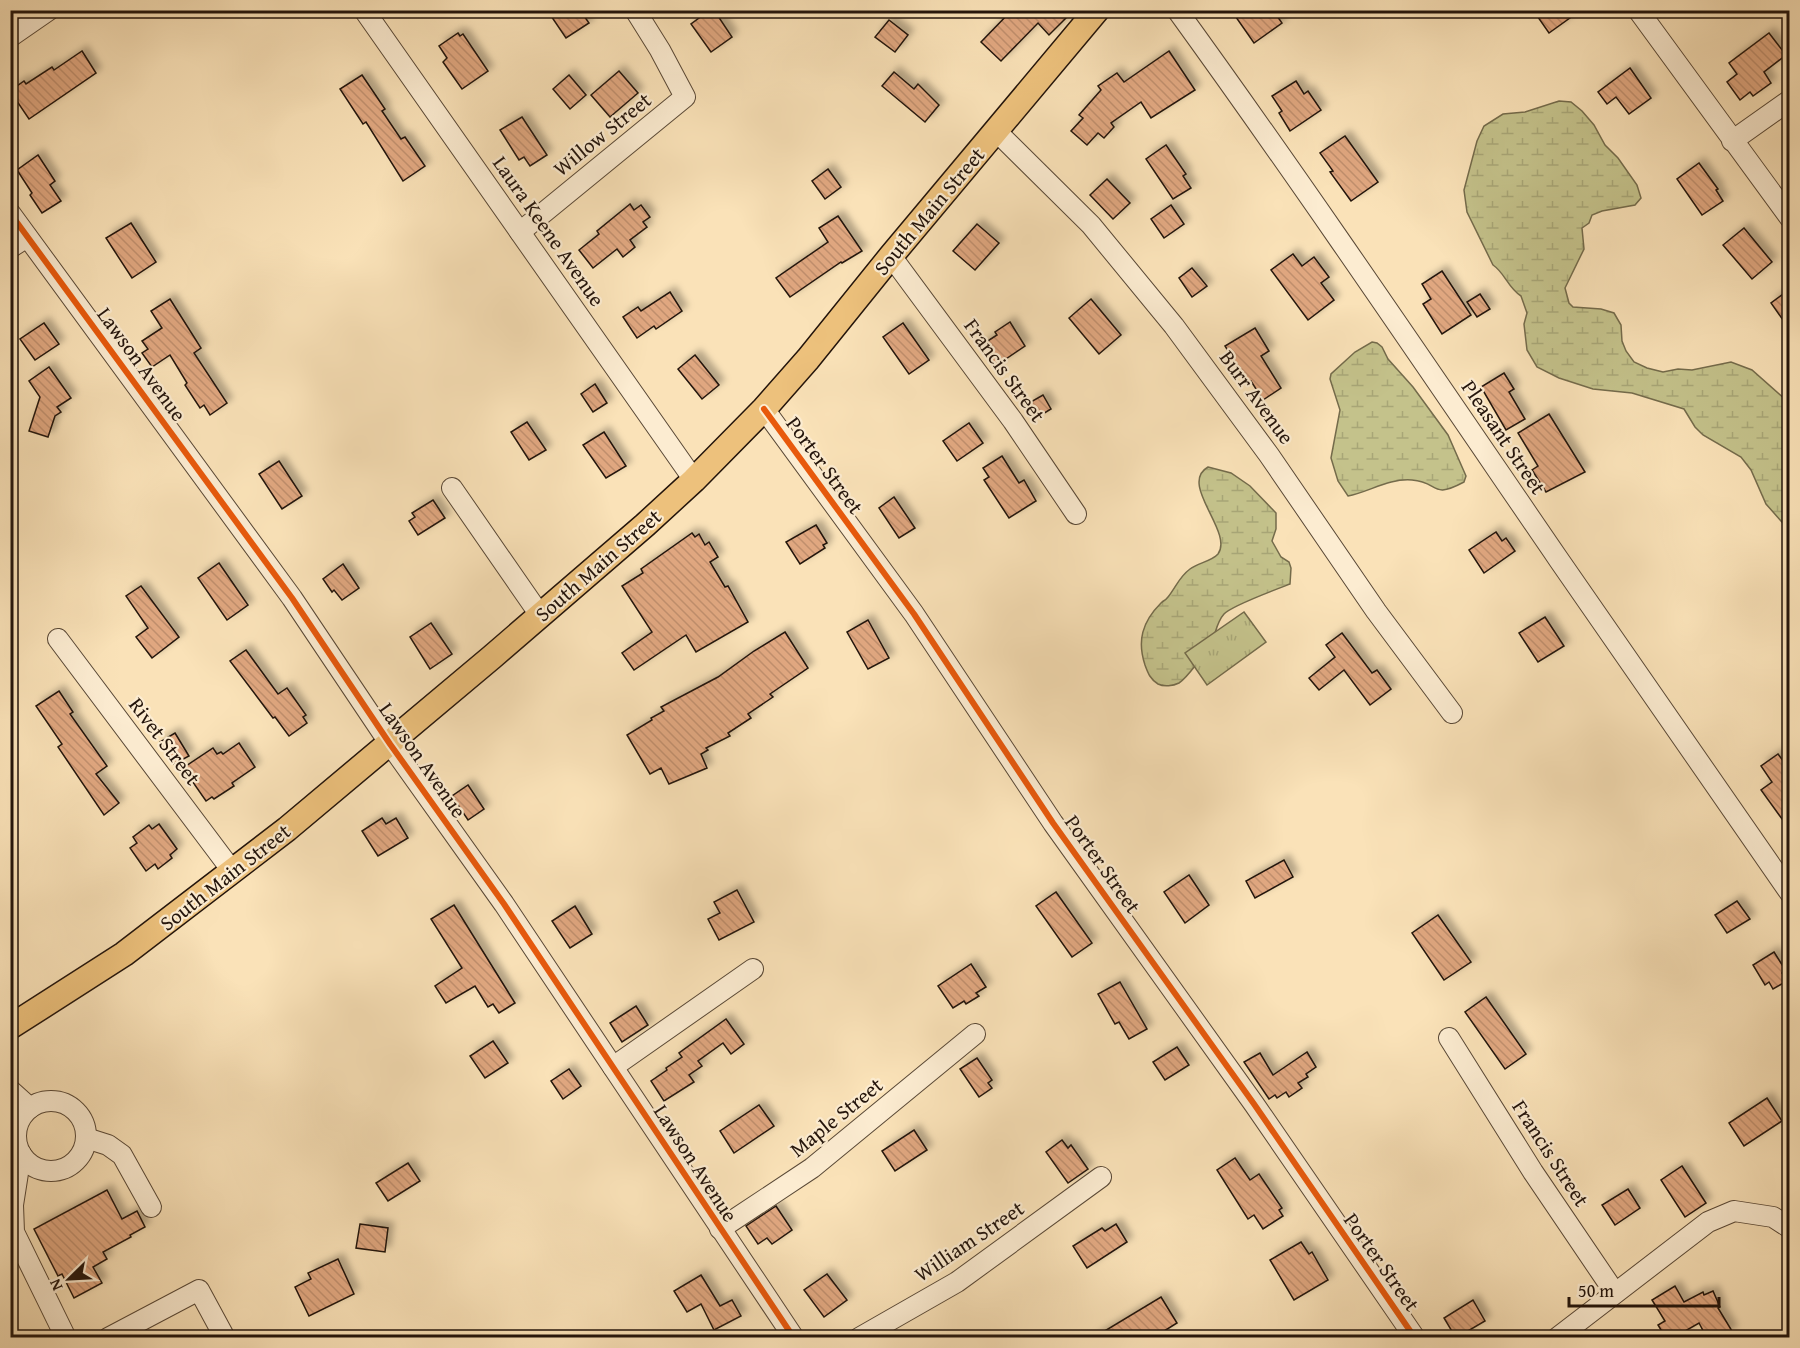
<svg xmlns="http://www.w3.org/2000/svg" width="1800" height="1348" font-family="'Gentium Book Plus',serif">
<defs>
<pattern id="wetland-marsh" width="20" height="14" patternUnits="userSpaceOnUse" patternTransform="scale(1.5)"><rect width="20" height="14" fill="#c4c28b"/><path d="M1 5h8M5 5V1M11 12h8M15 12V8" fill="none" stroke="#a8a677"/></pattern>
<pattern id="park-tufts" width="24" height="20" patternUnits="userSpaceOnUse" patternTransform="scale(1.5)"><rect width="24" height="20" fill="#c4c28b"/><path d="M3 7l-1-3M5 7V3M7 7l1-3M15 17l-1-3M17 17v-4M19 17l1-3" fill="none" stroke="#a8a677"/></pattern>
<pattern id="building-back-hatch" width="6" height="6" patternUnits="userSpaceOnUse" patternTransform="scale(1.5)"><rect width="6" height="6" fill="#e0a780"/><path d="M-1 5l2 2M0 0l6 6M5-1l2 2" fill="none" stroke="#c08f6d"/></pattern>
<filter id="shadow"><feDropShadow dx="5.5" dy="-5.5" stdDeviation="3" flood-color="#0004"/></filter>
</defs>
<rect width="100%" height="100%" fill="#fae2b8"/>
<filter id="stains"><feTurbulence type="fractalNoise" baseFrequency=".00333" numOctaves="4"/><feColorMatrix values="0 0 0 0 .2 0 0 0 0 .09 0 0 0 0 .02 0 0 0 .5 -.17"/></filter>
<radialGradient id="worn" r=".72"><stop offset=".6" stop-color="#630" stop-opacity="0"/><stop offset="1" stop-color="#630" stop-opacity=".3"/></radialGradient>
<g fill="url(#wetland-marsh)" stroke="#746b4b" stroke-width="1.5">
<path d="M 1559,101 L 1571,102 L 1582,111 L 1594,125 L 1605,145 L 1618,158 L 1637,185 L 1641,198 L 1635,205 L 1602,211 L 1592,215 L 1589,223 L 1582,228 L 1584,249 L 1565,288 L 1569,303 L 1573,307 L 1601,309 L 1614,313 L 1621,325 L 1622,341 L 1626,351 L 1634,362 L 1647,368 L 1663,372 L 1678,369 L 1692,370 L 1731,362 L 1752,370 L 1786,400 L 1790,406 L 1789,530 L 1766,504 L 1751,470 L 1741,457 L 1703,435 L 1695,427 L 1684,409 L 1632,393 L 1593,389 L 1559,378 L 1537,367 L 1527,350 L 1524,324 L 1527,313 L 1521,296 C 1508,288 1505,273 1493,265 L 1467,212 L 1464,190 L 1477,141 L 1484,126 L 1503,114 L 1525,112 Z"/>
<path d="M 1372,342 L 1377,343 L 1382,347 L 1388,359 L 1413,387 L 1448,435 L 1466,476 L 1464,482 C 1430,500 1440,482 1412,480 C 1389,478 1369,492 1348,496 L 1338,481 L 1331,458 L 1340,410 L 1330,379 L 1331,374 L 1355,352 Z"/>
<path d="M 1208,467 L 1231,473 L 1250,486 L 1276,513 L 1276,529 L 1272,541 L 1281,557 L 1289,562 L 1291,568 L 1290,584 C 1277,589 1231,606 1224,614 C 1216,623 1216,634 1211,643 C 1206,652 1187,678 1179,683 C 1173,686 1164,687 1158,684 C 1150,679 1148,673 1145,665 C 1137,641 1142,622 1161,603 C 1165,599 1164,602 1168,597 C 1176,587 1179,577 1190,569 C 1198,563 1212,561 1218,554 C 1234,532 1178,484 1208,467 Z"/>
</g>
<path fill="url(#park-tufts)" stroke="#746b4b" stroke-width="1.5" d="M 1244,612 L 1266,642 L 1207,685 L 1185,653 Z"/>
<g fill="url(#building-back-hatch)" stroke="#23140b" stroke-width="1.5" filter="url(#shadow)">
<path d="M 547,10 L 580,10 L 589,23 L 566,38 Z"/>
<path d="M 710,10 L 714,10 L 732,37 L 711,52 L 691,24 Z"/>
<path d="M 1012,10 L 1074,10 L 1049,35 L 1038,23 L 1001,61 L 981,42 Z"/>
<path d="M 1231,10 L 1273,10 L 1282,23 L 1254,43 Z"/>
<path d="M 1533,10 L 1581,10 L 1549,33 Z"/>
<path d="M 889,20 L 908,35 L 895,52 L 875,37 Z"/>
<path d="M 458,33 L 460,36 L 463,34 L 488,71 L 462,89 L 443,62 L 447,58 L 439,46 Z"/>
<path d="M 1769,33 L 1786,55 L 1764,72 L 1771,83 L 1753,96 L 1750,92 L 1740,100 L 1727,82 L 1737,74 L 1729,63 Z"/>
<path d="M 82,51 L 96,73 L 29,119 L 10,91 L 24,81 L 26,84 L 52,67 L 54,70 Z"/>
<path d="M 1169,51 L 1195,90 L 1151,118 L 1141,102 L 1111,123 L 1114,127 L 1104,138 L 1098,133 L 1087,145 L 1071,131 L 1083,118 L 1079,115 L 1101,90 L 1098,86 L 1117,73 L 1124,82 Z"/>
<path d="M 1630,68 L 1651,98 L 1629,114 L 1616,97 L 1607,104 L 1598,92 Z"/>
<path d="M 619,71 L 638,93 L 610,117 L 591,95 Z"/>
<path d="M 894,72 L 914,89 L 918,84 L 939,105 L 925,122 L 882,86 Z"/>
<path d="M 362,75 L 385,109 L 382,111 L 401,139 L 405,137 L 425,166 L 403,181 L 366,122 L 363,124 L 340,89 Z"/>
<path d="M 569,75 L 586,95 L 570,109 L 553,89 Z"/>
<path d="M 1296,81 L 1304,94 L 1308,91 L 1321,110 L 1290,131 L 1279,113 L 1282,111 L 1272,96 Z"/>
<path d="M 522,117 L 547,155 L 530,166 L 524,157 L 519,160 L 500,130 Z"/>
<path d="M 1345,136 L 1378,182 L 1351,201 L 1330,172 L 1333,171 L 1320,153 Z"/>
<path d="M 1166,145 L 1186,174 L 1183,176 L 1191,188 L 1173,199 L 1146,159 Z"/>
<path d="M 38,155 L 55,181 L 50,185 L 61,201 L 42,213 L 30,195 L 32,193 L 17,170 Z"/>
<path d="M 1699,163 L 1718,189 L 1716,190 L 1723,201 L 1702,215 L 1677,179 Z"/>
<path d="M 828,169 L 841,187 L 825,199 L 812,181 Z"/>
<path d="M 1107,179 L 1130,203 L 1113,219 L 1090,195 Z"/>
<path d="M 630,204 L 634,210 L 641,205 L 650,217 L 643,222 L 647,227 L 630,240 L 635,247 L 623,257 L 617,249 L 593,268 L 579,250 L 599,234 L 597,231 Z"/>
<path d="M 1171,205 L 1184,224 L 1164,238 L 1151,219 Z"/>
<path d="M 838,216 L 862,251 L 842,263 L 841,262 L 790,297 L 776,278 L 828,242 L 819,228 Z"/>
<path d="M 131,223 L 156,262 L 132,278 L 106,238 Z"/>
<path d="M 977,224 L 999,243 L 975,270 L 953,251 Z"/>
<path d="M 1744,228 L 1772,262 L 1752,279 L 1723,245 Z"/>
<path d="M 1293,254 L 1302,266 L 1314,257 L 1329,277 L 1321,283 L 1334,300 L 1308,320 L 1271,270 Z"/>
<path d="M 1192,268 L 1207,286 L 1192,297 L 1179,278 Z"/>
<path d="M 1442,271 L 1471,315 L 1442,334 L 1423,304 L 1431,299 L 1422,284 Z"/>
<path d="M 1790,289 L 1790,330 L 1771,303 Z"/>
<path d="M 670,292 L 682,311 L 656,329 L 654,326 L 637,338 L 623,317 L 638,307 L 641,311 Z"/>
<path d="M 1480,294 L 1490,309 L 1477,317 L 1467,302 Z"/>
<path d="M 170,299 L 201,348 L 194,353 L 227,403 L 210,415 L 204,405 L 200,408 L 185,385 L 187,383 L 170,355 L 152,367 L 142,353 L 148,349 L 142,341 L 162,328 L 151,311 Z"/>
<path d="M 1091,299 L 1121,335 L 1099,354 L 1069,318 Z"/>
<path d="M 1010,322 L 1025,346 L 994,367 L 980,346 L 997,335 L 995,332 Z"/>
<path d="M 44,323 L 59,344 L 35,360 L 20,339 Z"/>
<path d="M 903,323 L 929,360 L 909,374 L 883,337 Z"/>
<path d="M 1255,328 L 1269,351 L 1261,356 L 1281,388 L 1263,400 L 1251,381 L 1248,383 L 1225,346 Z"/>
<path d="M 695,355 L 719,385 L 702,399 L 678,369 Z"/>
<path d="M 49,367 L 71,398 L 57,407 L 61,412 L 55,416 L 48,437 L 29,431 L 40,397 L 29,381 Z"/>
<path d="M 1504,373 L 1514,389 L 1509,392 L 1525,419 L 1506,430 L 1481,387 Z"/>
<path d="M 595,384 L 607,403 L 593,412 L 581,394 Z"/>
<path d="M 1043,395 L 1051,409 L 1038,417 L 1029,403 Z"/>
<path d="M 1549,414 L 1585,472 L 1546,492 L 1532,470 L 1538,466 L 1518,433 Z"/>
<path d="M 527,422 L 546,450 L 529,460 L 511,432 Z"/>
<path d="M 969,423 L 983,443 L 957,461 L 943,441 Z"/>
<path d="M 604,432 L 626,466 L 606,478 L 583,445 Z"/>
<path d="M 1002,456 L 1019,483 L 1024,480 L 1036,501 L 1009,518 L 984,480 L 989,477 L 983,468 Z"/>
<path d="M 279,461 L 302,496 L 282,509 L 259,474 Z"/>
<path d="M 894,497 L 915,528 L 899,538 L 879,508 Z"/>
<path d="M 433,500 L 445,518 L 418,535 L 409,521 L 415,517 L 412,513 Z"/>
<path d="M 816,525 L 827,543 L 823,545 L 825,548 L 800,564 L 786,542 Z"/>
<path d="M 1496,532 L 1502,541 L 1506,538 L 1515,551 L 1484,573 L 1469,550 Z"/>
<path d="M 692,533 L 695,537 L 699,534 L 705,545 L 709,542 L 718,557 L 710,562 L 725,587 L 728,586 L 748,622 L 696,652 L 686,635 L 634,670 L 622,653 L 652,632 L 622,586 L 643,573 L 641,569 Z"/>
<path d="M 219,563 L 248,605 L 227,620 L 198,578 Z"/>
<path d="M 343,564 L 359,588 L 342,600 L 334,590 L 332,592 L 323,579 Z"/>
<path d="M 141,586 L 179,637 L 152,658 L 136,637 L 148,628 L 126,596 Z"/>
<path d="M 1545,617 L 1564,646 L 1538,662 L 1519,633 Z"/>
<path d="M 868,620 L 889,658 L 868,669 L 847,632 Z"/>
<path d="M 431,623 L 452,654 L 430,669 L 410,637 Z"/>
<path d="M 785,632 L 808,668 L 770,694 L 773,697 L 748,714 L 751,718 L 728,733 L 730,736 L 706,748 L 708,750 L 701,754 L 707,768 L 669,784 L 661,768 L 650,774 L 627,735 L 652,720 L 651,718 L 664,711 L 661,707 L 718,677 L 754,651 Z"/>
<path d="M 1342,633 L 1372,673 L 1377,670 L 1391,689 L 1370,705 L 1344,670 L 1319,690 L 1309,678 L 1335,657 L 1326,645 Z"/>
<path d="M 246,650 L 278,694 L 287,688 L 306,715 L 303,717 L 307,723 L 289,736 L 275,717 L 273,718 L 230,661 Z"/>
<path d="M 59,691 L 73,712 L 70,714 L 107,766 L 96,774 L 119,803 L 104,815 L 58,747 L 62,744 L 36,706 Z"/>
<path d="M 175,733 L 189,756 L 174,764 L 160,742 Z"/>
<path d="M 239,743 L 255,767 L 232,783 L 234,786 L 214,799 L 212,797 L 206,801 L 183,768 L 213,748 L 217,754 L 221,752 L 223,754 Z"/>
<path d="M 1778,754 L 1790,770 L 1790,830 L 1761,790 L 1772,782 L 1761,766 Z"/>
<path d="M 468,785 L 484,809 L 468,820 L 452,796 Z"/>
<path d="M 382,818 L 386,824 L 396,818 L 408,838 L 378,856 L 362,831 Z"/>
<path d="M 159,824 L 177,849 L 170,855 L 172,858 L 158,869 L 155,864 L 146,871 L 130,848 L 137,843 L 133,837 L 149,825 L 152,829 Z"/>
<path d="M 1284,860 L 1293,877 L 1255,898 L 1246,881 Z"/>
<path d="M 1189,875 L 1209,905 L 1185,923 L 1164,892 Z"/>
<path d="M 737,890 L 754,922 L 719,940 L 708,919 L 720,913 L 714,902 Z"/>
<path d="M 1056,892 L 1092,943 L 1072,957 L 1036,906 Z"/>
<path d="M 1737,901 L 1750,919 L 1727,933 L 1715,915 Z"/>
<path d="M 454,905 L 515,1003 L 499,1013 L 493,1004 L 488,1007 L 475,986 L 446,1003 L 435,986 L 462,968 L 431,919 Z"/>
<path d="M 575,906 L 592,934 L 570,948 L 552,921 Z"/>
<path d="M 1438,915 L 1471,962 L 1444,980 L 1412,933 Z"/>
<path d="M 1774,952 L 1786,971 L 1782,973 L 1787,981 L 1773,989 L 1769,982 L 1765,985 L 1753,965 Z"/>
<path d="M 971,964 L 986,987 L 976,993 L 979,996 L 966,1004 L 964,1001 L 953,1008 L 938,986 Z"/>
<path d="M 1120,982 L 1147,1029 L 1129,1039 L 1119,1022 L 1115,1024 L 1098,994 Z"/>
<path d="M 1486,997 L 1526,1054 L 1505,1069 L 1465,1012 Z"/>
<path d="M 636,1006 L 648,1025 L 622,1042 L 610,1023 Z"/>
<path d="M 726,1019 L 744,1044 L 731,1054 L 723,1043 L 698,1061 L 702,1066 L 689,1075 L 694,1082 L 664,1101 L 651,1081 L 667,1070 L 666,1068 L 682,1057 L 679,1053 Z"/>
<path d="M 493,1041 L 508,1063 L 485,1078 L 470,1056 Z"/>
<path d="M 1177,1047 L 1189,1065 L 1165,1080 L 1153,1062 Z"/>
<path d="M 1307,1052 L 1316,1067 L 1306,1074 L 1308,1077 L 1298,1083 L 1302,1088 L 1289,1097 L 1286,1092 L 1277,1098 L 1275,1095 L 1269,1099 L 1244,1062 L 1260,1053 L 1273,1075 Z"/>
<path d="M 977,1058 L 992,1080 L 988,1083 L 992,1088 L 979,1097 L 960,1069 Z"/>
<path d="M 569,1069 L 581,1086 L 563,1099 L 551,1081 Z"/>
<path d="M 1767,1098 L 1782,1121 L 1744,1146 L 1729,1123 Z"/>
<path d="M 759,1105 L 774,1126 L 734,1153 L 720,1131 Z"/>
<path d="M 914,1130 L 927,1150 L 895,1171 L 882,1151 Z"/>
<path d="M 1062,1140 L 1068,1148 L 1071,1145 L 1088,1169 L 1068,1183 L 1046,1152 Z"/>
<path d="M 1235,1158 L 1250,1180 L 1259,1174 L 1282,1208 L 1279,1210 L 1283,1216 L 1263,1229 L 1254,1215 L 1248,1219 L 1217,1170 Z"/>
<path d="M 408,1163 L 420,1181 L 388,1201 L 376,1183 Z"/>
<path d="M 1682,1166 L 1706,1203 L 1685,1217 L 1661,1180 Z"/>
<path d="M 1628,1189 L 1640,1208 L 1615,1225 L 1602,1205 Z"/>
<path d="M 107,1190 L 122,1219 L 137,1211 L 145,1227 L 130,1235 L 131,1237 L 103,1252 L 107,1259 L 93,1267 L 102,1283 L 74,1298 L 62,1274 L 58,1276 L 34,1229 Z"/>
<path d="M 776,1206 L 792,1230 L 772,1244 L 767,1238 L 758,1244 L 746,1226 Z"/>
<path d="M 360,1224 L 388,1228 L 385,1252 L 356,1248 Z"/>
<path d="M 1116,1224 L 1127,1242 L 1087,1268 L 1073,1246 L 1102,1228 L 1105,1231 Z"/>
<path d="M 1301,1242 L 1309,1254 L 1312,1252 L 1328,1280 L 1294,1300 L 1270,1260 Z"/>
<path d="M 338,1259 L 354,1294 L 309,1316 L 295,1287 L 311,1279 L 308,1273 Z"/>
<path d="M 827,1274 L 847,1300 L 824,1317 L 804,1290 Z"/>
<path d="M 701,1275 L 720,1306 L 732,1300 L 741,1316 L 714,1330 L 701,1304 L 687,1312 L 674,1291 Z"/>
<path d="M 1675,1286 L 1684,1302 L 1703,1292 L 1704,1295 L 1713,1291 L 1720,1307 L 1718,1308 L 1732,1331 L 1721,1338 L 1707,1338 L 1699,1323 L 1673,1338 L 1666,1338 L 1658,1325 L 1665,1321 L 1652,1300 Z"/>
<path d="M 1161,1297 L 1177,1323 L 1153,1338 L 1093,1338 Z"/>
<path d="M 1473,1300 L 1485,1321 L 1456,1338 L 1444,1318 Z"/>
</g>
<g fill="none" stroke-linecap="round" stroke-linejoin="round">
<defs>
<g id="minor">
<path d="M 364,10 L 694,480"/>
<path d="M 1177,10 C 1308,191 1433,376 1559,560 C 1635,671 1713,781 1790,893"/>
<path d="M 1638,10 L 1790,218"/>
<path d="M 10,37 L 49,10"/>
<path d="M 996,131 L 1091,225 L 1174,326 L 1269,455 L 1376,611 L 1452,713"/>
<path d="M 1732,141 L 1790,100"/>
<path d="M 10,213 L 292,598 L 390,744 L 504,904 L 794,1338"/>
<path d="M 520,232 L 685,97 L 660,50 L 635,10"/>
<path d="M 10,248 L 27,237"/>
<path d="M 891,256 L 1013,421 L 1076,514"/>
<path d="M 764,409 L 914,614 L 1053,823 L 1254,1104 L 1415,1338"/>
<path d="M 452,488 L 540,615"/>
<path d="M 58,639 L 233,872"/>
<path d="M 1449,1038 L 1533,1172 L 1615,1293"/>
<path d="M 613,1067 L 753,969"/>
<path d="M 10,1090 L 30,1108"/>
<circle cx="51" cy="1136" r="35"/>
<path d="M 86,1138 L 108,1145 L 122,1155 L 151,1207"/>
<path d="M 21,1154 L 13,1205 L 14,1232 L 66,1338"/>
<path d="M 720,1229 L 812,1168 L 975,1034"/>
<path d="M 108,1338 L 199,1290 L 225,1338"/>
<path d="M 859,1338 L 957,1282 L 1101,1177"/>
<path d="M 1557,1338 L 1708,1222 L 1734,1211 L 1773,1217 L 1790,1228"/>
</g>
<path id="major" d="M 10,1027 L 124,954 L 287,829 L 492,657 L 645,525 L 694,480 L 764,409 L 808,359 L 891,256 L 1097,10"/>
</defs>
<use href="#minor" stroke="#594836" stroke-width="22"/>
<use href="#major" stroke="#23140b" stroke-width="27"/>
<use href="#minor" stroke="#fcecd1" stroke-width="20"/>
<use href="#major" stroke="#edc17c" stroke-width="24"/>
<defs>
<g id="cycleway">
<path d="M 10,213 L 292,598 L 390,744 L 504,904 L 794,1338"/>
<path d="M 764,409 L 914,614 L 1053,823 L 1254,1104 L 1415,1338"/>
</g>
</defs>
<use href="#cycleway" stroke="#fcecd1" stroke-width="10"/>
<use href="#cycleway" stroke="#e8590c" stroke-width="6"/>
</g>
<g text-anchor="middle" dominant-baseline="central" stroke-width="4.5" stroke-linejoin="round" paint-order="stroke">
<g font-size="21" fill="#23140b" stroke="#fcecd1">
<text transform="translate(602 134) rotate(-39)">Willow Street</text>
<text transform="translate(929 211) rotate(-50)">South Main Street</text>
<text transform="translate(549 231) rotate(55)">Laura Keene Avenue</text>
<text transform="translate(142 364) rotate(54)">Lawson Avenue</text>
<text transform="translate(1005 370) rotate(54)">Francis Street</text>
<text transform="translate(1257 397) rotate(54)">Burr Avenue</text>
<text transform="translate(1504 437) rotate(56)">Pleasant Street</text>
<text transform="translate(825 465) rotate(54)">Porter Street</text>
<text transform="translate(598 565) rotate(-41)">South Main Street</text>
<text transform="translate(165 741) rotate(53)">Rivet Street</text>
<text transform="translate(423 760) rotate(55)">Lawson Avenue</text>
<text transform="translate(1103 864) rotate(55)">Porter Street</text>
<text transform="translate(225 877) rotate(-38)">South Main Street</text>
<text transform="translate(836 1117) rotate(-39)">Maple Street</text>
<text transform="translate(1551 1153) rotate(57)">Francis Street</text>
<text transform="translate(696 1163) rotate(57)">Lawson Avenue</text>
<text transform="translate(969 1241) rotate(-34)">William Street</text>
<text transform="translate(1382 1262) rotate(55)">Porter Street</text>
</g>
</g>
<rect width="1800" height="1348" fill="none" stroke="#fae2b8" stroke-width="36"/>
<rect x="12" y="12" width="1776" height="1324" fill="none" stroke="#23140b" stroke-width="3"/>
<rect x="18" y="18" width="1764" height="1312" fill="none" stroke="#23140b" stroke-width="1.5"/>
<g transform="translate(69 1279) rotate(246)" stroke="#fcecd1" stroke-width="4.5" paint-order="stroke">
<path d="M0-4.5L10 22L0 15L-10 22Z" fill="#23140b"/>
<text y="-9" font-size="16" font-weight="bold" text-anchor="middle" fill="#23140b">N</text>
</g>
<path d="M1569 1297v9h150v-9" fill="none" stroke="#23140b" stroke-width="3"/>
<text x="1578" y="1297" font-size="18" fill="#23140b" stroke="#fcecd1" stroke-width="4.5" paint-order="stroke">50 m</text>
<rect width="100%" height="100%" filter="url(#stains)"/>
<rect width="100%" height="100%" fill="url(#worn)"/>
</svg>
